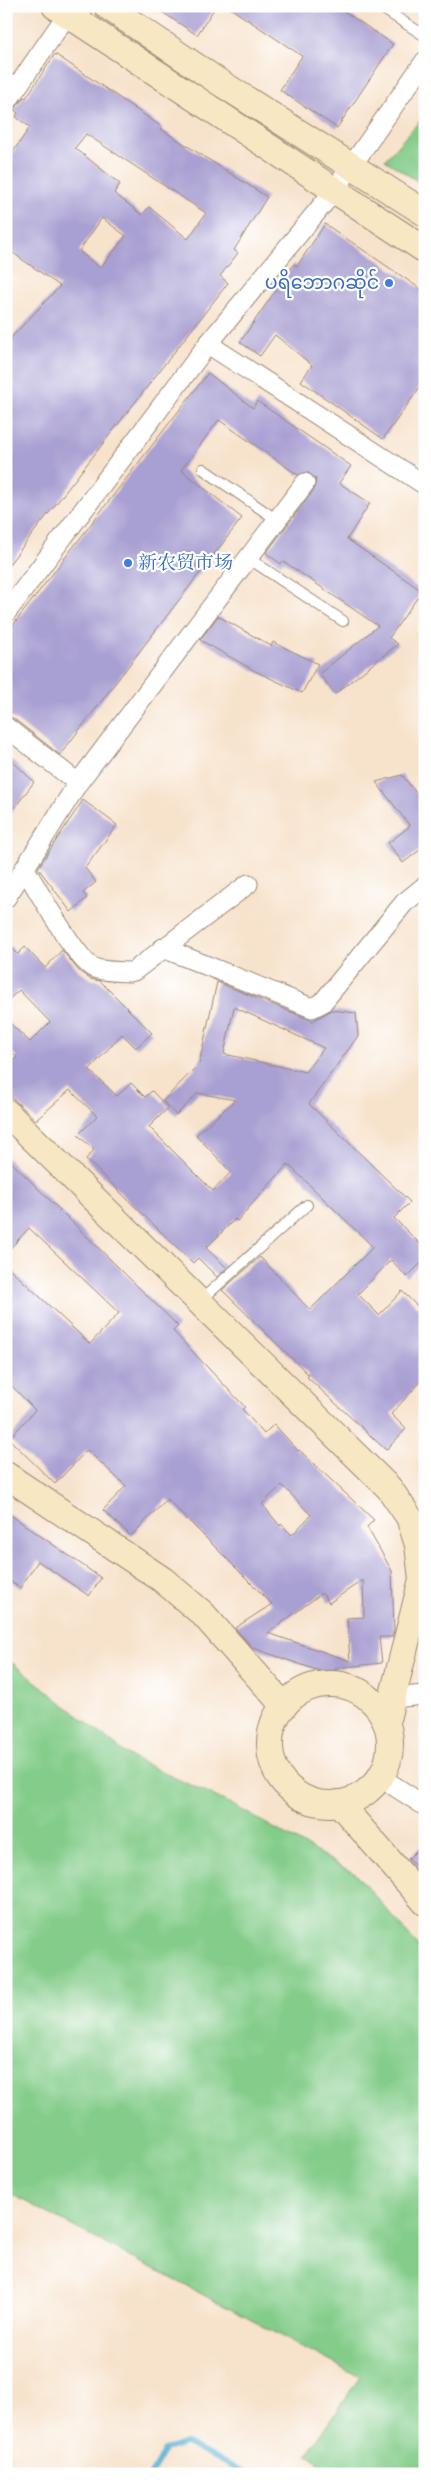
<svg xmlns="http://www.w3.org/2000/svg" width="431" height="2480" font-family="'IM FELL French Canon','Noto Serif SC','Noto Sans Myanmar',serif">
<rect width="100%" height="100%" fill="#fff"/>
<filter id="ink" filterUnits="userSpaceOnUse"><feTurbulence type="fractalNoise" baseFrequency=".02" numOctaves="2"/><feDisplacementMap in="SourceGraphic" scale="10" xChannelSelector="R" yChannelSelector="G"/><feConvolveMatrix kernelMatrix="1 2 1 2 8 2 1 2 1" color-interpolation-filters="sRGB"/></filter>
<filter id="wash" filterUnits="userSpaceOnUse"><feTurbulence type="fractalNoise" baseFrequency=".0096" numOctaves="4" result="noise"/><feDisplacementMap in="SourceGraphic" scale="20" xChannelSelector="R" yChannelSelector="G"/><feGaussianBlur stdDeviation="1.12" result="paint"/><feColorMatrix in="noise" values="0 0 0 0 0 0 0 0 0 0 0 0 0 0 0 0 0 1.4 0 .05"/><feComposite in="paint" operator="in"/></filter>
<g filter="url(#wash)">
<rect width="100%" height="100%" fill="#f7e2cb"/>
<g fill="#83cc89" stroke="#5f7b54">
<path d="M 425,115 L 425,186 L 385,160 Z"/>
<path d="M 6,1658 L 130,1757 L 231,1804 L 357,1875 L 425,1954 L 425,2474 L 335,2474 L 307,2455 L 360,2377 L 11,2194 L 6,2183 Z"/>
</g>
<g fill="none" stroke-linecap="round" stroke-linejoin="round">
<g stroke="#52afd1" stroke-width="5.5">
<path d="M 6,2473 L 57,2474"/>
<path d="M 151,2474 L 165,2450 L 184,2443 L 250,2474"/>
</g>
</g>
<g id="blocks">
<g fill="#a89fd2" fill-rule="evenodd">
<path d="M 153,6 L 216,6 L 197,35 Z"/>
<path d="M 227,6 L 336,6 L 393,44 L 337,128 L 280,90 L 302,56 Z"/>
<path d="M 55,54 L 162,127 L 161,129 L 267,197 L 234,250 L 238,253 L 220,276 L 228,283 L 6,568 L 6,343 L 60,286 L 6,248 L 6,162 L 30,127 L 16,117 L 18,113 L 14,110 L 24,97 L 26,98 ZM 86,134 L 206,213 L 188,239 L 149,207 L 142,215 L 114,193 L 120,184 L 75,148 ZM 102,218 L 126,236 L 100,268 L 79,251 Z"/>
<path d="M 325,224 L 425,292 L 425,380 L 383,439 L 301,381 L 312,365 L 275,335 L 260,356 L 240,342 L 294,264 L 297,266 Z"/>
<path d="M 208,373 L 253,408 L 257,401 L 351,466 L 339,483 L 370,503 L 347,539 L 422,591 L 389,638 L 398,644 L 335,694 L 319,674 L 378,626 L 283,561 L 281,564 L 266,553 L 314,490 L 316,479 L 307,472 L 298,475 L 219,420 L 181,470 L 242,518 L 60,755 L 13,718 L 6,716 L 6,634 Z"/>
<path d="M 218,616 L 271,646 L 273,642 L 318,664 L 302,693 L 255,671 L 200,640 Z"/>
<path d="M 6,755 L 34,782 L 6,819 Z"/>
<path d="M 402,775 L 425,804 L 425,846 L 403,863 L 388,843 L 410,826 L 376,782 Z"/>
<path d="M 83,800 L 117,825 L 85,868 L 96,882 L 83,893 L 87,898 L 71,912 L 38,868 Z"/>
<path d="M 6,942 L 18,954 L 25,947 L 45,968 L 62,950 L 79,971 L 90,979 L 100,981 L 152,1033 L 136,1048 L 122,1034 L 89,1070 L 117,1096 L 131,1083 L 145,1097 L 152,1091 L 168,1108 L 149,1127 L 213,1191 L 231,1172 L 196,1135 L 235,1100 L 198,1093 L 176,1115 L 163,1101 L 199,1064 L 217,982 L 313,1021 L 331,1010 L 356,1013 L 358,1036 L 309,1104 L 410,1202 L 394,1218 L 425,1249 L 425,1259 L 407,1277 L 391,1260 L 358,1294 L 379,1315 L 402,1291 L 425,1314 L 425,1377 L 391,1414 L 406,1429 L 386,1450 L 307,1377 L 309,1375 L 222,1290 L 260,1257 L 310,1310 L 373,1247 L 288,1164 L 237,1221 L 235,1219 L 206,1248 L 227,1268 L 217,1277 L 198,1258 L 193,1263 L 86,1159 L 94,1150 L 78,1135 L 97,1116 L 70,1090 L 36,1120 L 6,1092 L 6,1068 L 17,1057 L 6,1047 L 6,1020 L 30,1042 L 50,1022 L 19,990 L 6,1002 ZM 234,1007 L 324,1048 L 305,1072 L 224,1054 Z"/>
<path d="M 6,1157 L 178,1326 L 173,1331 L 245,1407 L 242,1409 L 264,1434 L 274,1424 L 298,1451 L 299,1450 L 374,1520 L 367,1527 L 392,1571 L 394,1630 L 392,1637 L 379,1637 L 382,1663 L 336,1668 L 334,1676 L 253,1648 L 235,1628 L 272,1604 L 167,1499 L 131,1536 L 103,1510 L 126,1486 L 87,1450 L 55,1484 L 9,1439 L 35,1410 L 6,1380 L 6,1265 L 90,1344 L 119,1313 L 29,1228 L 6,1253 ZM 282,1485 L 311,1515 L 292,1535 L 281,1524 L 280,1526 L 262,1504 ZM 363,1580 L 364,1617 L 347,1618 L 350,1661 L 268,1633 L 322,1593 L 329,1603 Z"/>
<path d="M 6,1512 L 101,1578 L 89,1596 L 38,1561 L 20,1588 L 6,1578 Z"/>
<path d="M 425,1842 L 425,1875 L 408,1859 Z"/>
</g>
</g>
</g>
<g filter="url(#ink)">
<use href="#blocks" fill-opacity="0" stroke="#998674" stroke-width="1"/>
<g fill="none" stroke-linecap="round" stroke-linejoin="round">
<defs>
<g id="lane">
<path d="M 379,6 L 425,36"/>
<path d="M 203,469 L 277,520"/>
<path d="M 248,558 L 343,621"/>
<path d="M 200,1301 L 307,1205"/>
</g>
<g id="street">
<path d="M 6,103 L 73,6"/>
<path d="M 208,344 L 425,485"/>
<path d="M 6,613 L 208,344 L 334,191 L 425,61"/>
<path d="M 6,727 L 78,783"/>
<path d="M 25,869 C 37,888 76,960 94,968 C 104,972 118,971 129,972 L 134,971 L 248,884"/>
<path d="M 6,898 L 78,783 L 305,483"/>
<path d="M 163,948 L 312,1008 L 322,1003 L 404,903 L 425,886"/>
<path d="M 392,1698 L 425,1695"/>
<path d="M 380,1777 L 425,1806"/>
</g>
<g id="secondary">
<path d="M 55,6 L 425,250"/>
<path d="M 107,6 L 216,80 L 425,213"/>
<path d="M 6,1112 L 389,1488 L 409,1517 L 418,1545 L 422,1579 L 386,1723"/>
<path d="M 6,1475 L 163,1580 L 203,1614 L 284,1706"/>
<circle cx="330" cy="1744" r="60"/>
<path d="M 339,1803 L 425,1902"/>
</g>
</defs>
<use href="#lane" stroke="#998674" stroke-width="12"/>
<use href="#street" stroke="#998674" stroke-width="21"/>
<use href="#secondary" stroke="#998674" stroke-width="28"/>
<use href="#lane" stroke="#fff" stroke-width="10"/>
<use href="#street" stroke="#fff" stroke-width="19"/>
<use href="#secondary" stroke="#f7e8c3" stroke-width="26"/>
</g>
</g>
<g fill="#3f7fe0" stroke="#fff" stroke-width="2">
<circle cx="389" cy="283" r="5"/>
<circle cx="128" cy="563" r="5"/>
</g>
<g text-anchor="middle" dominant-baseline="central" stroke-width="4.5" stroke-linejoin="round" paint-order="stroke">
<g font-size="19" fill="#366cbe" stroke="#fff" text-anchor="end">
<text x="379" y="283">ပရိဘောဂဆိုင်</text>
<text x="138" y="563" text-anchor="start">新农贸市场</text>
</g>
</g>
<rect width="431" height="2480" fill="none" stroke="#fff" stroke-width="25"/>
</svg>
